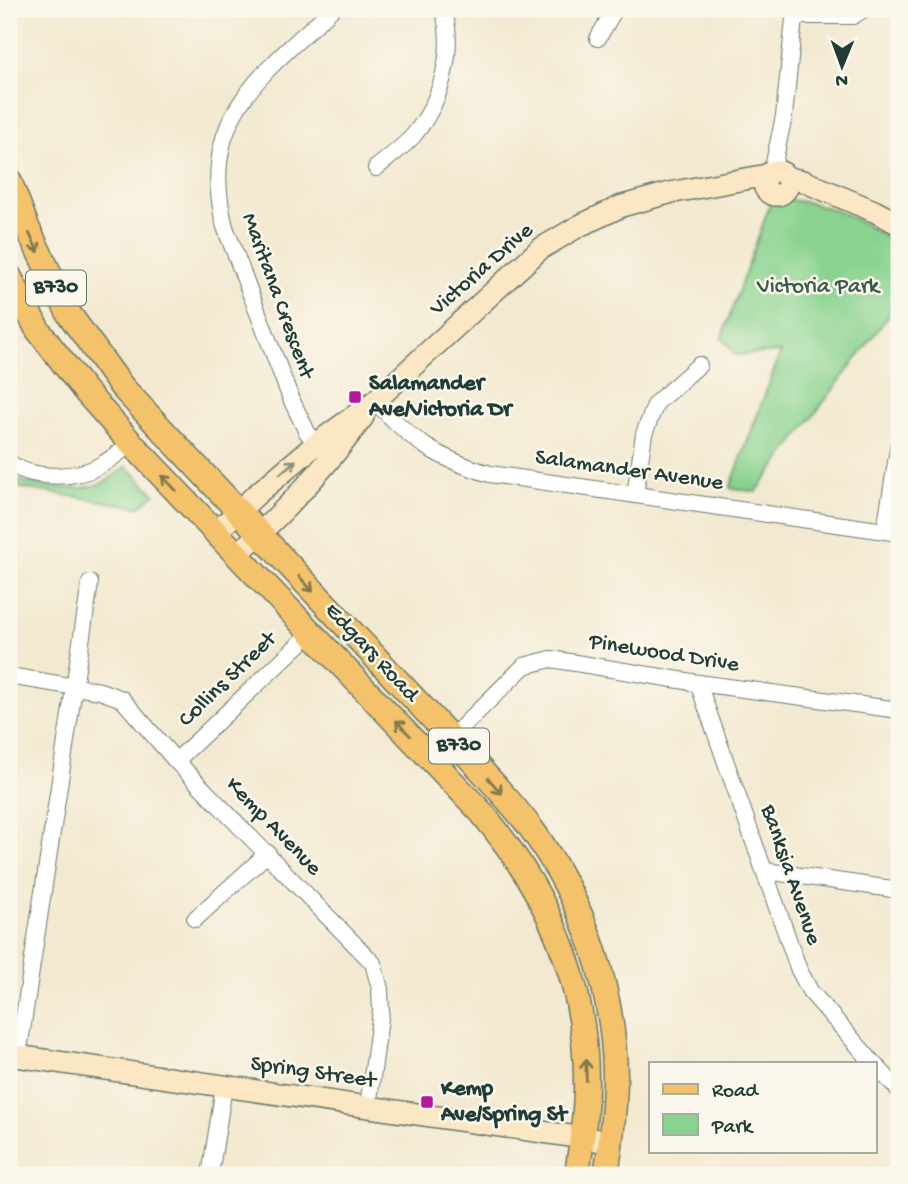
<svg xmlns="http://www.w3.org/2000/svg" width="908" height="1184" font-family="'Gochi Hand',sans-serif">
<rect width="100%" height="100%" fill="#fbf7ec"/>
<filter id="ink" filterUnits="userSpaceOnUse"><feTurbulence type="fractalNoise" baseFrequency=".0143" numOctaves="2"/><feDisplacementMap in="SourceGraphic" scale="14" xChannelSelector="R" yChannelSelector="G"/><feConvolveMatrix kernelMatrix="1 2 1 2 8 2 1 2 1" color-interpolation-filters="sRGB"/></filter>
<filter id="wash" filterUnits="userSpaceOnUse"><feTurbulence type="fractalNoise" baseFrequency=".00686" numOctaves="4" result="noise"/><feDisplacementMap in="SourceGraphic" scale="28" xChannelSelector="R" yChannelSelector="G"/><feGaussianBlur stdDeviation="1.57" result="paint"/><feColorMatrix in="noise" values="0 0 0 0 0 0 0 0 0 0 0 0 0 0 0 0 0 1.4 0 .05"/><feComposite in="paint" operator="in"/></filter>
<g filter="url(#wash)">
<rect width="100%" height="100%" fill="#f3e9d0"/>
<g fill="#8ad38f" stroke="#548862" stroke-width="2">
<path d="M 772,199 C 826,200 856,217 899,246 L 899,302 L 756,492 L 730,488 L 781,352 L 735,355 L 722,337 Z"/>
<path d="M 126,466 L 155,494 L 139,507 L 9,486 L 9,477 C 35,486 83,495 108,480 C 114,476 120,470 126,466 Z"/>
</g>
</g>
<g filter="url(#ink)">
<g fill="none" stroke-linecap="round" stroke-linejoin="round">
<defs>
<g id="street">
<path d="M 794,16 L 853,16 L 864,9"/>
<path d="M 598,38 L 615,9"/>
<path d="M 376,168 C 388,158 402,148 413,136 C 441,103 456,50 443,9"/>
<path d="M 772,172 L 784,116 L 795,9"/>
<path d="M 375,401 C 413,442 436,458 490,474 L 899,533"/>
<path d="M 325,450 L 316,444 L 307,432 L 291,399 L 225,227 C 197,117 261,76 332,9"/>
<path d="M 9,462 C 30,480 76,479 99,466 C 111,460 121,451 131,443"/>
<path d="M 635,495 L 644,434 L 656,403 L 699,365"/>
<path d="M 885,530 L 899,444"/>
<path d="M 9,676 L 100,691 L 122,699 L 176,761 L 373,963 L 380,989 L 381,1011 L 368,1107"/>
<path d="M 698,683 L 799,970 L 810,991 L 873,1063"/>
<path d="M 451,738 L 524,666 L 551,659 L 698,683 L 899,710"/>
<path d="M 176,761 L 312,632"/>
<path d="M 766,871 L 899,890"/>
<path d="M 195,919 L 268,853"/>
<path d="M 18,1056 L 90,583"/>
<path d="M 875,1065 L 899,1090"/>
<path d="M 210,1175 L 224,1087"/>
</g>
<g id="secondary">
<circle cx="776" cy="183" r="12"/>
<path d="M 788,178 L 803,181 L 874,211 L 899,224"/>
<path d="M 216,532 L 257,494 L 316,444 L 375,401 L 540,249 L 579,226 L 622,206 L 669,193 L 767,175"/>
<path d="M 237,554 C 284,513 326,467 363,417"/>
<path d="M 9,1055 L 611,1142"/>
</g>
<g id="primary">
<path d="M 9,180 L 27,227 L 69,314 L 122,387 L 481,770 C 499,790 517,809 533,831 C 583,901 614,988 615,1075 C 615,1108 611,1142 606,1175"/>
<path d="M 9,276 L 38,330 L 85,391 L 131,443 L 482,813 C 546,890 586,977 586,1080 C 587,1112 581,1144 577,1175"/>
</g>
</defs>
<use href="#street" stroke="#69796b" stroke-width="18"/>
<use href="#secondary" stroke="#69796b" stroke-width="24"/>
<use href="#primary" stroke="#69796b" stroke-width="27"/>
<use href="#street" stroke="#fff" stroke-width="16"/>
<use href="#secondary" stroke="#fbe7c3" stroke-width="21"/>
<use href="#primary" stroke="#f4c26a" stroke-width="24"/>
</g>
<defs><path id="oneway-shaft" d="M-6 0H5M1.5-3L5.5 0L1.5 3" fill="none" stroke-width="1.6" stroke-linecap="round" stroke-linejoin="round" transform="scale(1.75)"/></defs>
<g stroke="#7f794c">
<use href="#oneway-shaft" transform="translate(34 243) rotate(64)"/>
<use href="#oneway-shaft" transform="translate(169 483) rotate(-134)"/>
<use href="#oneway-shaft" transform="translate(306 584) rotate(47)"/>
<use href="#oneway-shaft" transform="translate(403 728) rotate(-133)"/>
<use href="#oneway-shaft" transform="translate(495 786) rotate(49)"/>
<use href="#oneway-shaft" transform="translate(586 1070) rotate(-92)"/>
</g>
<use stroke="#8d927c" href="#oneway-shaft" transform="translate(288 467) rotate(-40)"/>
</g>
<g fill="#b5179e" stroke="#fbf7ec" stroke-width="2.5">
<rect x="348" y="390" width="14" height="14" rx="3.5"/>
<rect x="420" y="1095" width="14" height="14" rx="3.5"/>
</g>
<g text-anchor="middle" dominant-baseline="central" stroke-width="5" stroke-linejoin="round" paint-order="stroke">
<g fill="#fbf7ec" stroke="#61756b" stroke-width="2">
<rect x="26" y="270.5" width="60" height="35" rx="5"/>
<rect x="429" y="728.5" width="60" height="35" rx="5"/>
</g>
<g font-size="21" font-weight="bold" fill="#1f3d34">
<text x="56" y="288">B730</text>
<text x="459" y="746">B730</text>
</g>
<g font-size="23" fill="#1f3d34" stroke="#fbf7ec">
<text transform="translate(482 270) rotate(-41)">Victoria Drive</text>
<text transform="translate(277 296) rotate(70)">Maritana Crescent</text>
<text transform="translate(629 471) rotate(8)">Salamander Avenue</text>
<text transform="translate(371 653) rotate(47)">Edgars Road</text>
<text transform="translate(664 654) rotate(9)">Pinewood Drive</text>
<text transform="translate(228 680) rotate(-44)">Collins Street</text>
<text transform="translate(273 827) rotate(46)">Kemp Avenue</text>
<text transform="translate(790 875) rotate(71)">Banksia Avenue</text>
<text transform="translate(313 1073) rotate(8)">Spring Street</text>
</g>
<g font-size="23" fill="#345b46" stroke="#fbf7ec">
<text x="818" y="287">Victoria Park</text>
</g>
<g font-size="23" font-weight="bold" fill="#1f3d34" stroke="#fbf7ec" text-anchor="start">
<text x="369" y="384">Salamander<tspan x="369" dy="26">Ave/Victoria Dr</tspan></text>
<text x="441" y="1089">Kemp<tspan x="441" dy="26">Ave/Spring St</tspan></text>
</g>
</g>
<rect width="908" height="1184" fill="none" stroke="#fbf7ec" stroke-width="35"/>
<rect x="649" y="1062" width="228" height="91" fill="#fbf7ec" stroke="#a3ada2" stroke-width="2"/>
<rect x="663" y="1084" width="35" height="10" fill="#f4c26a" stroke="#a3ada2" stroke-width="2"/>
<text x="712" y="1096" font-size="21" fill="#1f3d34">Road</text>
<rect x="663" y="1114" width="35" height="21" fill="#8ad38f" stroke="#a3ada2" stroke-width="2"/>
<text x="712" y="1132" font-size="21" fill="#1f3d34">Park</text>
<g transform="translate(842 66) rotate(181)" stroke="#fbf7ec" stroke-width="5" paint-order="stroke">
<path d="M0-5L12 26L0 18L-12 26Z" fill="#1f3d34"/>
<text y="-10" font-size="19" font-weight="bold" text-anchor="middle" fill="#1f3d34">N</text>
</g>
</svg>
